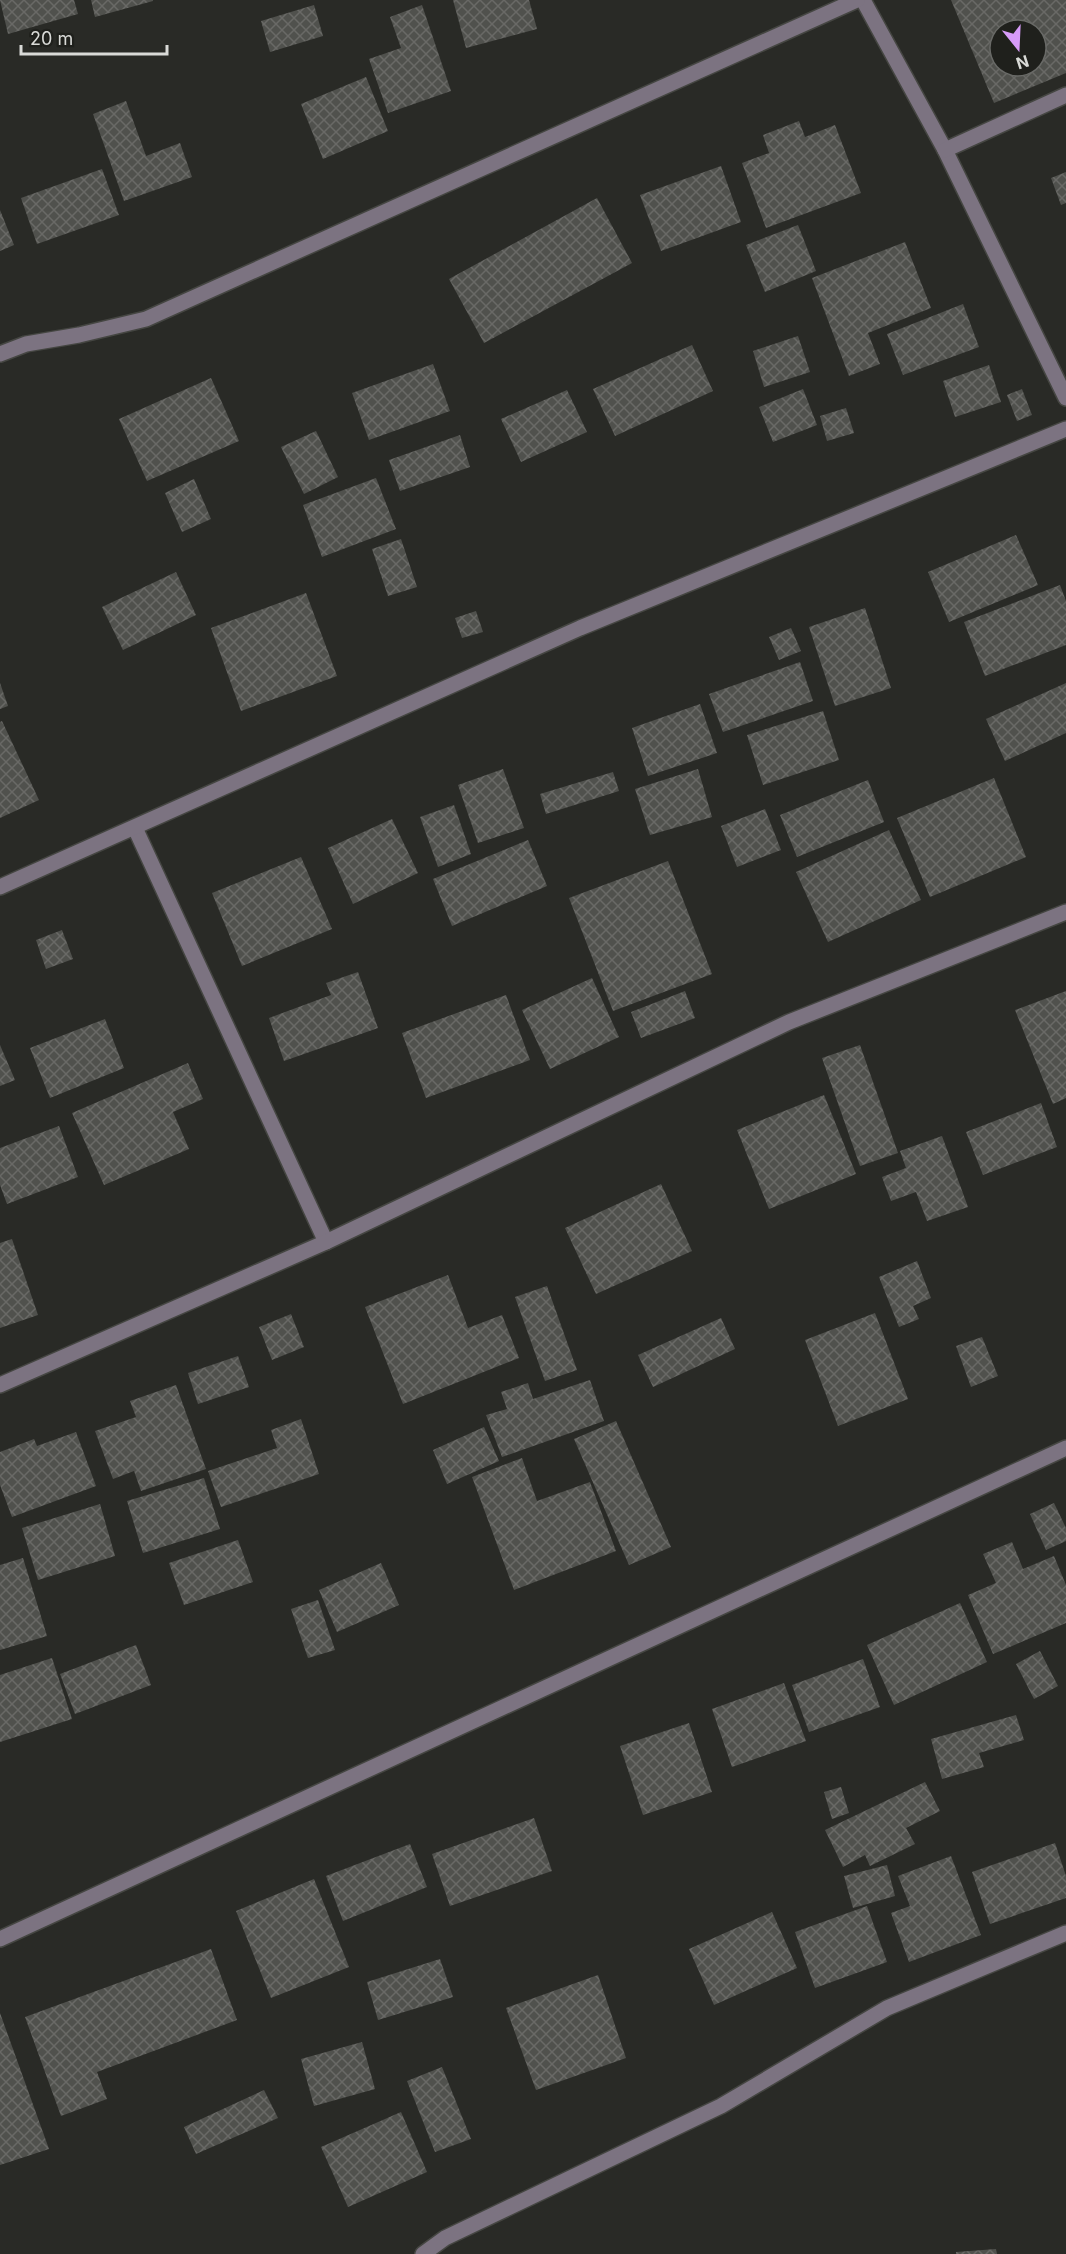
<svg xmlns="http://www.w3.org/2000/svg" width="1066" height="2254" font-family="Inter,sans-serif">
<defs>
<pattern id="building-cross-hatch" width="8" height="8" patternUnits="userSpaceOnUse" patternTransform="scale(1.5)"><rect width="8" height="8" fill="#50514d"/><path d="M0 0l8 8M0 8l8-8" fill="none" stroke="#696966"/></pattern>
</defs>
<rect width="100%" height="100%" fill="#292a26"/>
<g fill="url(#building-cross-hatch)" fill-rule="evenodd">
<path d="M 0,0 L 74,0 L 78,14 L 8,34 Z"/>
<path d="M 91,0 L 153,0 L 153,1 L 95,17 Z"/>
<path d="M 453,0 L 529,0 L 537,29 L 466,48 Z"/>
<path d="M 951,0 L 1066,0 L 1066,73 L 994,103 ZM 1000,30 L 1036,30 L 1036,66 L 1000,66 Z"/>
<path d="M 314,5 L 323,36 L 270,52 L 261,21 Z"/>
<path d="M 422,5 L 451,91 L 388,113 L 369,59 L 401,48 L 390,17 Z"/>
<path d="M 366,77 L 388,131 L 323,159 L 301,104 Z"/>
<path d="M 126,101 L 146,156 L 180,143 L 192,177 L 124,201 L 93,114 Z"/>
<path d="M 799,121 L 805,137 L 835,125 L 861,193 L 766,228 L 742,163 L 769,153 L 763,135 Z"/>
<path d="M 721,166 L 741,222 L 661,251 L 640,195 Z"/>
<path d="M 102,169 L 119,215 L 37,244 L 21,198 Z"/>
<path d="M 1066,172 L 1066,203 L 1061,205 L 1051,178 Z"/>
<path d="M 597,198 L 632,263 L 484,343 L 449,279 Z"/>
<path d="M 0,210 L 14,245 L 0,251 Z"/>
<path d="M 798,225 L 816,271 L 765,292 L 746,245 Z"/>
<path d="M 905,242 L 931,308 L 868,333 L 880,364 L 849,376 L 812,278 Z"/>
<path d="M 963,304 L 979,347 L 903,375 L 887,334 Z"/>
<path d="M 798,336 L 810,372 L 764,387 L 753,351 Z"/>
<path d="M 692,345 L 713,391 L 615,436 L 593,389 Z"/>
<path d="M 433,364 L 450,411 L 369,440 L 352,393 Z"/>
<path d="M 989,365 L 1001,402 L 955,417 L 943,381 Z"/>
<path d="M 211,378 L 239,441 L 147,481 L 119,419 Z"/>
<path d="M 803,389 L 817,425 L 773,442 L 759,407 Z"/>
<path d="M 1022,389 L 1032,415 L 1017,421 L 1007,395 Z"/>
<path d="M 567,390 L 587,432 L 521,462 L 501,419 Z"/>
<path d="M 846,408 L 854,433 L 827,441 L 820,416 Z"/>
<path d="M 316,431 L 338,477 L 304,494 L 281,447 Z"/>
<path d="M 460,435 L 470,467 L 400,491 L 389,460 Z"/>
<path d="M 376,478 L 396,529 L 322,557 L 303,505 Z"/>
<path d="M 194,479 L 211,519 L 182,532 L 165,493 Z"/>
<path d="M 1016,535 L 1038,585 L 949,622 L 928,572 Z"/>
<path d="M 401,539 L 417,587 L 388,596 L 372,549 Z"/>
<path d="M 176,572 L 196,615 L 123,650 L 102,607 Z"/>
<path d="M 1060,585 L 1066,601 L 1066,645 L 985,676 L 964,622 Z"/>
<path d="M 306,593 L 337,676 L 241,711 L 211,628 Z"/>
<path d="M 865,608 L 891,688 L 835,706 L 809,627 Z"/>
<path d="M 476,611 L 483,632 L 462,638 L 455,618 Z"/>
<path d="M 791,628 L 801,651 L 779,660 L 769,637 Z"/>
<path d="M 800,662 L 813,701 L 723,732 L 709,694 Z"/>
<path d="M 0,683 L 8,706 L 0,709 Z"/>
<path d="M 1066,683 L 1066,733 L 1005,761 L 986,719 Z"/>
<path d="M 700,704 L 717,753 L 648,776 L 632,728 Z"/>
<path d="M 823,711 L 839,760 L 763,785 L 747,735 Z"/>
<path d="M 2,721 L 39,800 L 0,818 L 0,722 Z"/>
<path d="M 503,769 L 524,828 L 478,843 L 458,785 Z"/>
<path d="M 698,769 L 712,817 L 650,835 L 635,789 Z"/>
<path d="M 613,772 L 619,791 L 546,814 L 540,794 Z"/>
<path d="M 994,778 L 1026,857 L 930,897 L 897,818 Z"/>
<path d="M 868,780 L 884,822 L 797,857 L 780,815 Z"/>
<path d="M 454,805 L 471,854 L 438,867 L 420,817 Z"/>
<path d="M 765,809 L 781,850 L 737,867 L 721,826 Z"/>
<path d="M 392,819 L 418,873 L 353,904 L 328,848 Z"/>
<path d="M 889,830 L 921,900 L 828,942 L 796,872 Z"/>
<path d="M 528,840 L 547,886 L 452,926 L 433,879 Z"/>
<path d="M 301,857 L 332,929 L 242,966 L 212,893 Z"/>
<path d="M 668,861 L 712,974 L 613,1011 L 569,898 Z"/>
<path d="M 62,930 L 73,959 L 46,969 L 36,940 Z"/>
<path d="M 358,972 L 378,1028 L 284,1061 L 269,1018 L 331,995 L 326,983 Z"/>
<path d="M 592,978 L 619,1037 L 550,1069 L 522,1010 Z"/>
<path d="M 685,991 L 695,1018 L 641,1038 L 631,1012 Z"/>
<path d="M 1066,991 L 1066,1098 L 1053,1104 L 1015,1010 Z"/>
<path d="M 506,995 L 530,1060 L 426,1098 L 402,1033 Z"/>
<path d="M 105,1019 L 124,1068 L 50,1098 L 30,1048 Z"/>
<path d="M 0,1045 L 15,1080 L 0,1086 Z"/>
<path d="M 860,1045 L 898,1153 L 860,1166 L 822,1058 Z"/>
<path d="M 188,1063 L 203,1099 L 173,1112 L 189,1149 L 104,1185 L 72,1113 Z"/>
<path d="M 824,1095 L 856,1174 L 769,1209 L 737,1130 Z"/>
<path d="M 1041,1103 L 1057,1147 L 983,1175 L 966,1132 Z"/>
<path d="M 59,1126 L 78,1177 L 7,1204 L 0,1185 L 0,1148 Z"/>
<path d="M 942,1136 L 968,1207 L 927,1221 L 916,1192 L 891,1201 L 882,1177 L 906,1168 L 900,1151 Z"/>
<path d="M 661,1184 L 692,1251 L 596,1294 L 565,1228 Z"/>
<path d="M 12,1239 L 38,1315 L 0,1328 L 0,1243 Z"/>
<path d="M 917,1261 L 931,1298 L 913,1306 L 919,1319 L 899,1327 L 879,1277 Z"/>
<path d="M 448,1275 L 468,1328 L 502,1315 L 519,1358 L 403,1404 L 365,1307 Z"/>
<path d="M 547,1286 L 577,1370 L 545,1381 L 515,1297 Z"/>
<path d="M 875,1313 L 908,1399 L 838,1426 L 805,1340 Z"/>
<path d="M 291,1314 L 304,1347 L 272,1360 L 259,1327 Z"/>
<path d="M 721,1318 L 735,1349 L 653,1387 L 638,1355 Z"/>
<path d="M 982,1337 L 998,1376 L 971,1387 L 956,1346 Z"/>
<path d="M 238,1356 L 249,1387 L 198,1404 L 188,1373 Z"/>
<path d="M 590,1380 L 604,1421 L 502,1457 L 486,1415 L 507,1409 L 501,1392 L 528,1383 L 533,1399 Z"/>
<path d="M 176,1385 L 206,1469 L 141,1491 L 134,1471 L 113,1479 L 95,1431 L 136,1417 L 130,1401 Z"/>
<path d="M 301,1419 L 319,1474 L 221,1507 L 208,1471 L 277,1448 L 271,1430 Z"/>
<path d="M 616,1421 L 671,1547 L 629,1565 L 574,1439 Z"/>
<path d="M 484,1427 L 499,1461 L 447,1484 L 433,1450 Z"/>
<path d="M 76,1432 L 96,1486 L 12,1517 L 0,1485 L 0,1452 L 34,1439 L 37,1446 Z"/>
<path d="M 522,1458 L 537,1501 L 590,1482 L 616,1551 L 514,1590 L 472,1477 Z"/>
<path d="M 204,1478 L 220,1529 L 143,1553 L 127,1501 Z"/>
<path d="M 1054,1503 L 1066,1528 L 1066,1541 L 1046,1550 L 1030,1514 Z"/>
<path d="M 100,1504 L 115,1556 L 38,1580 L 22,1528 Z"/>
<path d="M 238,1540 L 253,1582 L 184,1605 L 169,1563 Z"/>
<path d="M 1012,1542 L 1023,1569 L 1054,1556 L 1066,1585 L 1066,1623 L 993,1654 L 968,1595 L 996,1583 L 983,1554 Z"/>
<path d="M 23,1558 L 47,1636 L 0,1650 L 0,1565 Z"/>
<path d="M 381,1563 L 399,1605 L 337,1632 L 319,1590 Z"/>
<path d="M 318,1600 L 335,1650 L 308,1658 L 291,1609 Z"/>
<path d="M 960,1603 L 987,1662 L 894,1705 L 867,1645 Z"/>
<path d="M 136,1645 L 151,1685 L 75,1714 L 60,1674 Z"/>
<path d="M 1040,1651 L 1058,1686 L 1034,1699 L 1016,1664 Z"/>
<path d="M 52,1658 L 72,1719 L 0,1742 L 0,1675 Z"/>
<path d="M 863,1659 L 880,1707 L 809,1732 L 792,1685 Z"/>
<path d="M 784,1683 L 806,1741 L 732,1767 L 712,1709 Z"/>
<path d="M 1016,1715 L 1024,1740 L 979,1753 L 984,1767 L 942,1779 L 931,1739 Z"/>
<path d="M 689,1723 L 712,1792 L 643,1815 L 620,1746 Z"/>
<path d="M 925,1782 L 940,1811 L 906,1828 L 915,1844 L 870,1866 L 865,1855 L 843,1867 L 825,1830 Z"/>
<path d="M 841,1787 L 849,1813 L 832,1819 L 824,1792 Z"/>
<path d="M 534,1818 L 552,1871 L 450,1906 L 432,1854 Z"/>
<path d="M 1055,1843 L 1066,1876 L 1066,1898 L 990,1924 L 972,1872 Z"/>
<path d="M 410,1844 L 427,1887 L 343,1921 L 326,1876 Z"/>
<path d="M 951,1856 L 981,1935 L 909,1962 L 891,1913 L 910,1906 L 898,1876 Z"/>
<path d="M 887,1865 L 895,1896 L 853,1908 L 844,1876 Z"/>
<path d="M 314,1879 L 349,1967 L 271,1998 L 236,1911 Z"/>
<path d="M 867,1906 L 887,1962 L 815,1988 L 795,1932 Z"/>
<path d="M 772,1912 L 797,1968 L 714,2005 L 689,1949 Z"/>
<path d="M 211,1949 L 237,2020 L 97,2072 L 107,2099 L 61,2116 L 25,2017 Z"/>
<path d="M 440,1959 L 453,1997 L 378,2020 L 367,1982 Z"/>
<path d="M 598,1975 L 626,2058 L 536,2090 L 506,2008 Z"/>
<path d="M 0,2013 L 49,2149 L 0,2165 Z"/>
<path d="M 362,2042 L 375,2089 L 314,2106 L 301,2059 Z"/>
<path d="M 442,2067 L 471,2139 L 435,2152 L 407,2081 Z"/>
<path d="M 264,2090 L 278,2118 L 196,2154 L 184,2127 Z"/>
<path d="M 401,2112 L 427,2172 L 348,2207 L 321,2147 Z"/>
<path d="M 996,2249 L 997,2254 L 956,2254 L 956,2252 Z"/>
</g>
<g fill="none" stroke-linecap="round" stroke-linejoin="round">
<defs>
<g id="minor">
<path d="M 863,0 L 945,150 L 1066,398"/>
<path d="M 945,150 L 1066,95"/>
<path d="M 0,354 L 26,344 L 79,335 L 146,319 L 857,0"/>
<path d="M 135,828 L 326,1242"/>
<path d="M 0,887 L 580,628 L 1066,429"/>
<path d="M 0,1385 L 326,1242 L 789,1022 L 1066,912"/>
<path d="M 0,1939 L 1066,1448"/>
<path d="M 423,2254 L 445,2238 L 721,2106 L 887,2008 L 1066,1933"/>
</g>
</defs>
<use href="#minor" stroke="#454642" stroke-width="18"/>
<use href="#minor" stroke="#7c7381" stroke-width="15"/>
</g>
<g transform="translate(1018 48) rotate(162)"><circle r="28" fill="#1f201c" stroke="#696a67" stroke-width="1.5"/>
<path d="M0-4.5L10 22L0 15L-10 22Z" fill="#d79bf9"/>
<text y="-9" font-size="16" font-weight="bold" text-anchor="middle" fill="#d9dad7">N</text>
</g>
<path d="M21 45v9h146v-9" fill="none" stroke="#d9dad7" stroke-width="3"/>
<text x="30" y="45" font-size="18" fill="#d9dad7" stroke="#1f201c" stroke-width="4.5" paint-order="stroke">20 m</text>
</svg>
